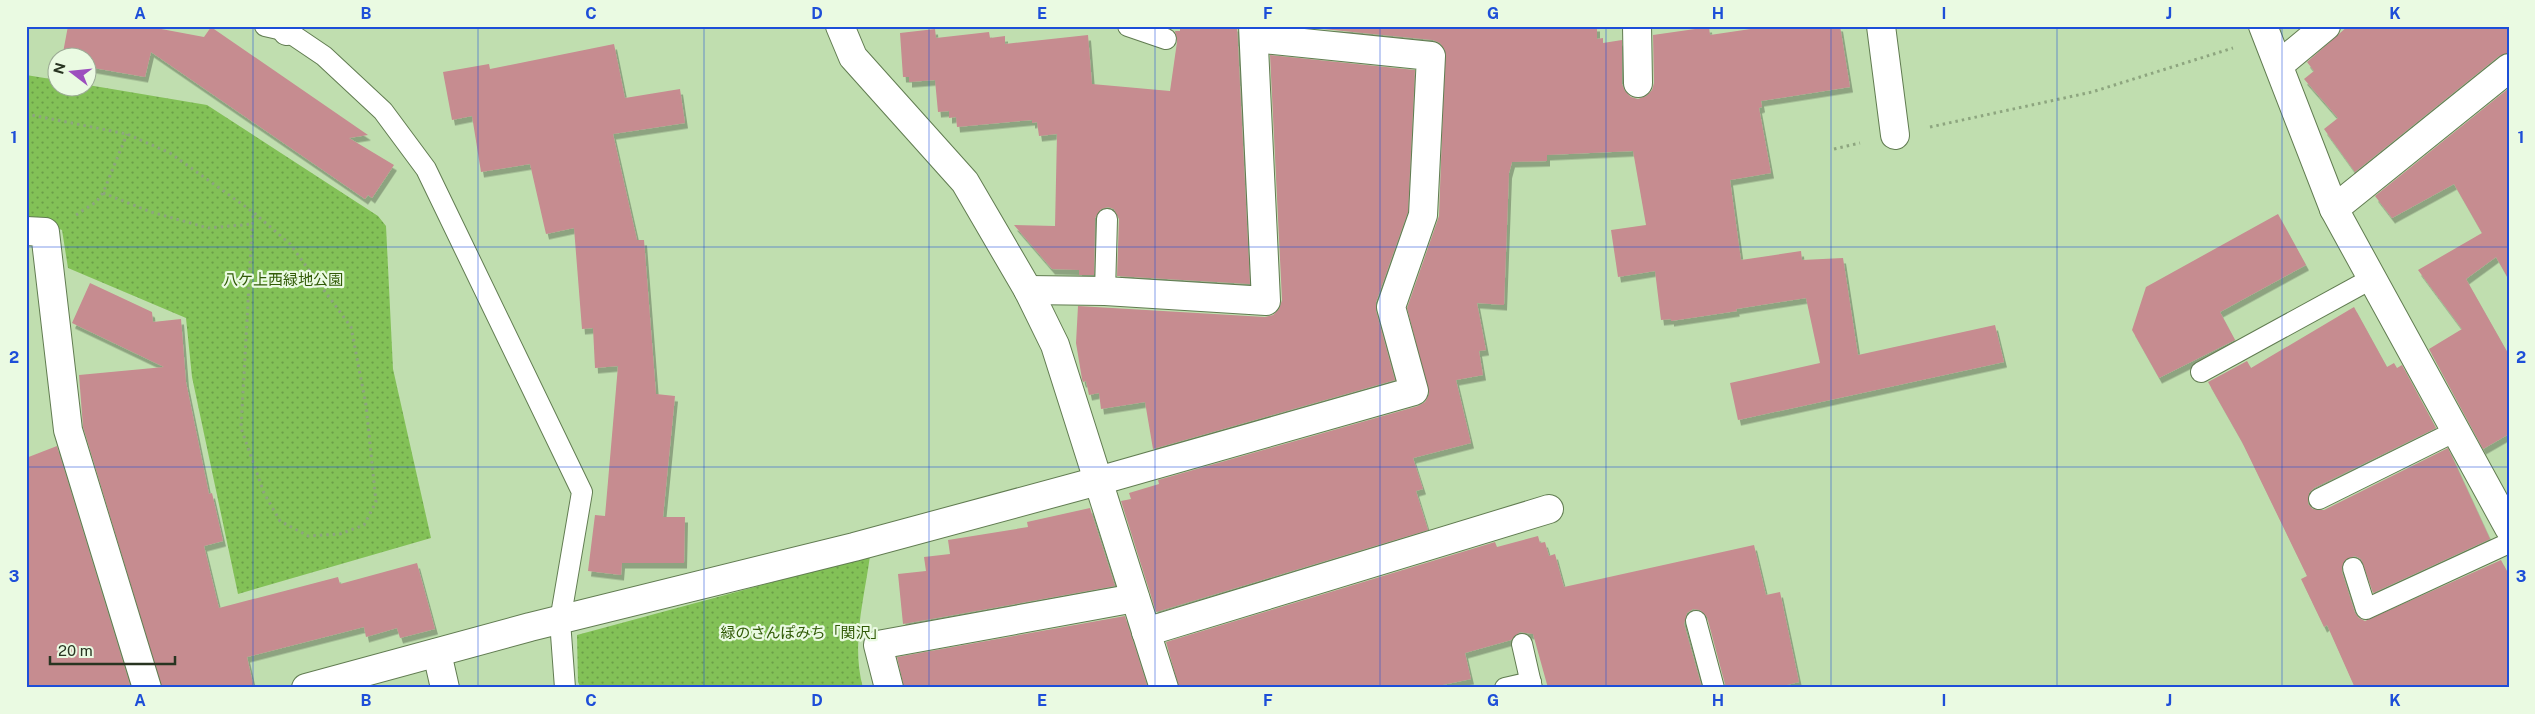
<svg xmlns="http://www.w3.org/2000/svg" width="2535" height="714" font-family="'Public Sans','Noto Sans JP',sans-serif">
<defs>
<pattern id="park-dots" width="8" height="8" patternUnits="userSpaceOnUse" patternTransform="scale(1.25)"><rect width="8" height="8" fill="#83c157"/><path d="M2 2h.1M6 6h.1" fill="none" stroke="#6b9e48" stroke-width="1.8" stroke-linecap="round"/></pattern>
<filter id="shadow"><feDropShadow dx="3" dy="5.5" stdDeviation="0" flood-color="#0004"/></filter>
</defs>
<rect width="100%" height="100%" fill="#c0deaf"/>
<g fill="url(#park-dots)">
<path d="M 26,75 L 57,80 L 58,88 L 88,88 L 88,85 L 207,105 L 378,216 L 386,226 L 393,369 L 431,538 L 238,594 L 192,377 L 186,318 L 68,268 L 62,230 L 26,218 Z"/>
<path d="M 870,556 C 864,600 851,644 863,688 L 581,688 L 578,682 L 577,635 Z"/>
</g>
<g fill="#c68c90" filter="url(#shadow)">
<path d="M 68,26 L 157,26 L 156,28 L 204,37 L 211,27 L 368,135 L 349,138 L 394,165 L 372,198 L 368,195 L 365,199 L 151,52 L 145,77 L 88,67 L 88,58 L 62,58 Z"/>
<path d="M 1180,26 L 1237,26 L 1250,284 L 1117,276 L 1119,219 L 1114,209 L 1108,207 L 1101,209 L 1095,218 L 1094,275 L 1079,275 L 1079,270 L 1052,269 L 1014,225 L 1055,226 L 1057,134 L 1039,136 L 1037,122 L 1032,123 L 1032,120 L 957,127 L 956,117 L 949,118 L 949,111 L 938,112 L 935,80 L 909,82 L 909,77 L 903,77 L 900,33 L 935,29 L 936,38 L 989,32 L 990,38 L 1005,36 L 1005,44 L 1088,35 L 1092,84 L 1170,91 L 1177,42 L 1175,31 L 1180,31 Z"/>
<path d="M 1293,26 L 1597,26 L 1597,39 L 1603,38 L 1603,43 L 1622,40 L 1622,84 L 1625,91 L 1631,97 L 1638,99 L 1646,96 L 1652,90 L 1654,83 L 1653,35 L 1709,27 L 1710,35 L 1771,26 L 1840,26 L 1850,87 L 1761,101 L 1762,107 L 1759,108 L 1771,173 L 1730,180 L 1741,260 L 1801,251 L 1802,260 L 1843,258 L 1858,355 L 1995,325 L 2004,362 L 1738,420 L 1730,383 L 1820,363 L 1806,298 L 1736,309 L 1737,311 L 1671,321 L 1671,319 L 1661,320 L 1655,271 L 1618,277 L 1611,230 L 1646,225 L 1633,151 L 1547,155 L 1547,161 L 1512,162 L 1509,173 L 1504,305 L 1477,303 L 1486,350 L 1479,351 L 1483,375 L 1456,380 L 1471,443 L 1413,458 L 1423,489 L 1416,491 L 1428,530 L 1156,612 L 1121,501 L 1131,499 L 1129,493 L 1159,484 L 1158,480 L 1418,406 L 1425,402 L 1429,394 L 1407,308 L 1439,216 L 1445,50 L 1440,43 L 1433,40 Z"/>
<path d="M 2348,26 L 2509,26 L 2509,53 L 2499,56 L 2355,172 L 2324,129 L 2338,118 L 2304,79 L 2314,71 L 2307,62 Z"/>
<path d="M 614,44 L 625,98 L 680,89 L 685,123 L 613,134 L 637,240 L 644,240 L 656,394 L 675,396 L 663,517 L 685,517 L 684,563 L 622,563 L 621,575 L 588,571 L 595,515 L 605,516 L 618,366 L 595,368 L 593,328 L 582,329 L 574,228 L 546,234 L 530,164 L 481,172 L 472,116 L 452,120 L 443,72 L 489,64 L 490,69 Z"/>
<path d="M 1270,55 L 1415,70 L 1408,212 L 1376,302 L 1376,311 L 1395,380 L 1153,449 L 1145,402 L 1101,409 L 1099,393 L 1089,395 L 1086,381 L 1083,382 L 1082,379 L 1076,343 L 1078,306 L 1265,317 L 1273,315 L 1279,309 L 1282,300 Z"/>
<path d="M 2509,88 L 2509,280 L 2496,257 L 2466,279 L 2509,355 L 2509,434 L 2483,449 L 2429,349 L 2462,329 L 2418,270 L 2482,233 L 2454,184 L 2392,218 L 2375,196 Z"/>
<path d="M 2278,214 L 2306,265 L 2220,312 L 2235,340 L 2159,378 L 2132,330 L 2146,287 Z"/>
<path d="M 90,283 L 152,312 L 153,322 L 181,319 L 186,382 L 209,494 L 212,493 L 223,541 L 204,546 L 219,608 L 338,577 L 340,584 L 417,563 L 435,629 L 400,638 L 397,628 L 366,637 L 364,627 L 247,657 L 254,688 L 162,688 L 83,427 L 79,375 L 164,367 L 72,323 Z"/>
<path d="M 2354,307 L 2387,367 L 2394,363 L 2397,368 L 2402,365 L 2436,428 L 2314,488 L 2309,493 L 2308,504 L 2313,509 L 2324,510 L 2448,448 L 2490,539 L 2373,593 L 2361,559 L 2355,556 L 2345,560 L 2342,572 L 2355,613 L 2359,618 L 2365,621 L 2501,560 L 2509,575 L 2509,688 L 2355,688 L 2327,625 L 2324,627 L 2301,579 L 2307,576 L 2242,442 L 2208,382 L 2247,361 L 2251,368 Z"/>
<path d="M 57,446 L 131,688 L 26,688 L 26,458 Z"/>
<path d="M 1090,508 L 1115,586 L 903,624 L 898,574 L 926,571 L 924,557 L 950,554 L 948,540 L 1028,527 L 1027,522 Z"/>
<path d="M 1538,536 L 1540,543 L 1545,542 L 1549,556 L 1555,554 L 1564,587 L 1754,545 L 1766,595 L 1780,592 L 1799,682 L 1775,688 L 1726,688 L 1707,617 L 1700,610 L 1693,609 L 1687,613 L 1684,624 L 1702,688 L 1548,688 L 1533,634 L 1520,632 L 1511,640 L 1465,653 L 1471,679 L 1428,688 L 1179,688 L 1166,642 L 1495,542 L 1497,547 Z"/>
<path d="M 1125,616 L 1148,688 L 904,688 L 897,657 Z"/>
</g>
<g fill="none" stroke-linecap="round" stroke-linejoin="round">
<defs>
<g id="service">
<path d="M 265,26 L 287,31 L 324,56 L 383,111 L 426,169 L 582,492 L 560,621 L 565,688"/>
<path d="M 1128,26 L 1166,39"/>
<path d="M 1105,291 L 1107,219"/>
<path d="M 2201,372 L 2371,279"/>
<path d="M 2319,499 L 2456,431"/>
<path d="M 2353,568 L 2366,609 L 2509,543"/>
<path d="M 1696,621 L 1714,688"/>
<path d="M 1522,644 L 1532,688"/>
<path d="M 1505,688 L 1531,682"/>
</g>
<g id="minor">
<path d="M 840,26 L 853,57 L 965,182 L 1028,290 L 1055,345 L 1164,688"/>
<path d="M 1637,26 L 1638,83"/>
<path d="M 1881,26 L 1895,135"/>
<path d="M 2263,26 L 2334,209 L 2509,528"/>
<path d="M 287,31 L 288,26"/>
<path d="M 2279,65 L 2326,26"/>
<path d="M 2334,209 L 2509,68"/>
<path d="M 26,231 L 45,232 L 68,430 L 147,688"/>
<path d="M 1028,290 L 1105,291 L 1266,301 L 1253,26"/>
<path d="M 1146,632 L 1549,509"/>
<path d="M 437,653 L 445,688"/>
<path d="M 306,688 L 530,627 L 854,547 L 1098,481 L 1414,391 L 1391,307 L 1423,215 L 1431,56 L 1254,38"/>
<path d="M 889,688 L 878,645 L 1135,598"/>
</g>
</defs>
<use href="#service" stroke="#617c51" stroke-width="22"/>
<use href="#minor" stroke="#617c51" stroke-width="30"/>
<g stroke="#8da57f" stroke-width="3" stroke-dasharray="2.5 4" stroke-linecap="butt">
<path d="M 26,114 L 127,134 L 170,153 L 253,212 L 290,244 L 351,327 L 366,405 L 376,502 L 364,525 L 340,534 L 308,536 L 280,521 L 264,493 L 241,428 L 253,212"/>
<path d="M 1930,127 L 2092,92 L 2233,48"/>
<path d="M 1834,149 L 1860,143"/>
<path d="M 103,193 L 151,212 L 208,228 L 253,224"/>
<path d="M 76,215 L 96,202 L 103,193 L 127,134"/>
</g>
<use href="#service" stroke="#fff" stroke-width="20"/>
<use href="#minor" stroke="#fff" stroke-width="28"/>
</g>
<path fill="none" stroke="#1d4ed8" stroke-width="1" stroke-opacity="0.55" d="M 253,26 L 253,688M 478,26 L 478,688M 704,26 L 704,688M 929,26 L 929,688M 1155,26 L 1155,688M 1380,26 L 1380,688M 1606,26 L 1606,688M 1831,26 L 1831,688M 2057,26 L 2057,688M 2282,26 L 2282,688M 26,247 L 2509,247M 26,467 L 2509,467"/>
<g text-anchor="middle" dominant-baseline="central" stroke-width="4.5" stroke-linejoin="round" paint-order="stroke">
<g font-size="15" fill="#315b07" stroke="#eafae2">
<text x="283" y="279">八ケ上西緑地公園</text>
<text x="803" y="632">緑のさんぽみち「関沢」</text>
</g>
</g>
<rect width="2535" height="714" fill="none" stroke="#eafae2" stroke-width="55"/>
<g transform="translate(72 72) rotate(286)"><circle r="24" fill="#eafae2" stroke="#9cab95"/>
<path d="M0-4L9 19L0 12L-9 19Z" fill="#9c4ebe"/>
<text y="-8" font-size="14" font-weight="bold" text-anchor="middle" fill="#283421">N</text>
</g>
<path d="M50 656v8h125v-8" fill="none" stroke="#283421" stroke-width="2.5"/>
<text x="58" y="656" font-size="15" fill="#283421" stroke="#eafae2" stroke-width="4" paint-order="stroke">20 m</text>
<rect x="28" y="28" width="2480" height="658" fill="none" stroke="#1d4ed8" stroke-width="2"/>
<g font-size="16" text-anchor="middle" font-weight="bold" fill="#1d4ed8">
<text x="140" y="19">A</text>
<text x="366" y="19">B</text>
<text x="591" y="19">C</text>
<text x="817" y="19">D</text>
<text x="1042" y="19">E</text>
<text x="1268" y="19">F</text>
<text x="1493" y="19">G</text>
<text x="1718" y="19">H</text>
<text x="1944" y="19">I</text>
<text x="2169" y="19">J</text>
<text x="2395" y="19">K</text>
<text x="14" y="143">1</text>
<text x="2521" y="143">1</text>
<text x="14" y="363">2</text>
<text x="2521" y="363">2</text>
<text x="14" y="582">3</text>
<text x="2521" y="582">3</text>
<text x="140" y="706">A</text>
<text x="366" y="706">B</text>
<text x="591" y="706">C</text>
<text x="817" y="706">D</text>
<text x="1042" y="706">E</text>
<text x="1268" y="706">F</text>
<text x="1493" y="706">G</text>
<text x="1718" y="706">H</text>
<text x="1944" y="706">I</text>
<text x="2169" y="706">J</text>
<text x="2395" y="706">K</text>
</g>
</svg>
